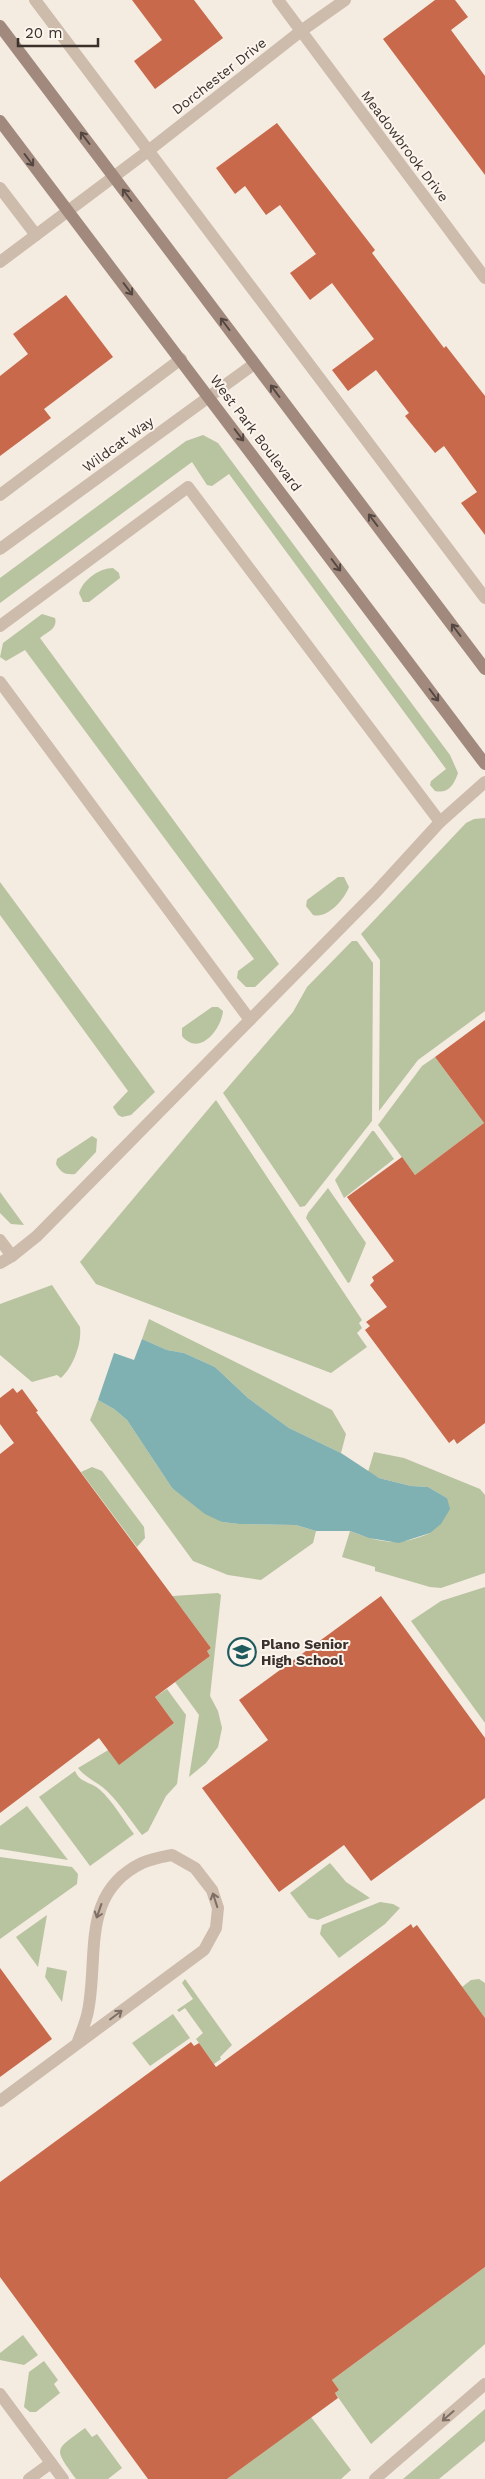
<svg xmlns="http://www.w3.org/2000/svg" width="485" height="2479" font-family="'Work Sans',sans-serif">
<rect width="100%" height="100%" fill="#f4ebe1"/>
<g fill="#b8c4a0">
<path d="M 203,435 L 218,443 L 450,755 L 458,773 C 454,785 448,794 435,791 L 430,785 L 431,781 L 446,769 L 229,474 L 212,486 L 207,485 L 192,462 L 0,603 L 0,578 L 186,441 Z"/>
<path d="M 113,568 L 119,573 L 120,578 L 89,602 L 83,602 L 79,593 C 83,580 99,568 113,568 Z"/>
<path d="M 42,614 L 55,618 C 58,629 47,632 40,638 L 279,964 L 255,987 L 246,987 L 237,978 L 238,971 L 254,959 L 25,650 L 6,661 L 0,657 L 3,643 Z"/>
<path d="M 485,818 L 485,1011 L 418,1060 L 379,1111 L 380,960 L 361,934 L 466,823 L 474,819 Z"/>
<path d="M 338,877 L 344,877 L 349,887 C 344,900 327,919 313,915 L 306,906 L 307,900 Z"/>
<path d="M 0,882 L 155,1092 L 131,1115 L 122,1117 L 118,1115 L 113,1107 L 128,1091 L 0,915 Z"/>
<path d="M 352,941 L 357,941 L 373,963 L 372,1121 L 305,1206 L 300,1207 L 223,1093 L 293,1012 L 307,987 Z"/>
<path d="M 212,1007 L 218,1007 L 223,1011 C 221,1030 199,1057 182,1036 L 182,1028 Z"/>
<path d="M 435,1057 L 484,1123 L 415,1175 L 378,1125 L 422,1066 Z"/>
<path d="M 216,1100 L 362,1320 L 359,1323 L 362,1328 L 357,1333 L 367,1347 L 331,1373 L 96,1284 L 80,1262 Z"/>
<path d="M 372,1131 L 374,1131 L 394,1159 L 344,1198 L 335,1180 Z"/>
<path d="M 92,1136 L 97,1139 L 96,1152 L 75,1174 C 65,1175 61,1173 56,1164 L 57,1159 Z"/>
<path d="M 328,1188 L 366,1243 L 350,1282 L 348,1283 L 306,1218 L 308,1213 Z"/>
<path d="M 0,1192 L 24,1225 L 11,1224 L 0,1213 Z"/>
<path d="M 52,1285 L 80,1327 C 82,1344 73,1367 61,1378 L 57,1375 L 32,1382 L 0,1355 L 0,1304 Z"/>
<path d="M 149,1319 L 332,1410 L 346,1434 L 341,1453 L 289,1428 L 248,1398 L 215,1367 L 184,1353 L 167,1350 L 142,1339 Z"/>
<path d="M 98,1400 L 114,1409 L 127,1420 L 172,1488 L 222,1522 L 239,1524 L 296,1525 L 316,1531 L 313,1543 L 261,1580 L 228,1575 L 193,1561 L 90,1420 Z"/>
<path d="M 374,1452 L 404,1458 L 480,1489 L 485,1495 L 485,1573 L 441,1588 L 430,1587 L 375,1571 L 375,1567 L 342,1557 L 350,1531 C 382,1543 398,1547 430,1533 L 447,1498 L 428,1487 L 411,1486 L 379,1478 L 368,1472 Z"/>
<path d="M 92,1467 L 102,1471 L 144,1527 L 145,1538 L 137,1547 L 81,1472 Z"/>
<path d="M 485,1587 L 485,1723 L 411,1621 L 441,1601 Z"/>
<path d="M 218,1593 L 221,1595 L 210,1696 L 218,1711 L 222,1728 L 218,1747 L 206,1763 L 189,1777 L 199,1715 L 175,1682 L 210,1656 L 207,1651 L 211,1648 L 182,1609 L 169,1600 L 173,1596 Z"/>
<path d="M 167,1689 L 186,1715 L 177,1784 L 166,1796 L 148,1831 L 142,1835 C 131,1821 121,1805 108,1792 C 98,1782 87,1779 78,1768 L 110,1749 L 119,1764 L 174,1723 L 155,1697 Z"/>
<path d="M 75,1771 C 80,1783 91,1782 99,1789 C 113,1801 123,1820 134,1834 L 90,1866 L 39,1797 Z"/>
<path d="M 27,1806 L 68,1860 L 0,1849 L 0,1826 Z"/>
<path d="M 0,1857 L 72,1867 L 78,1874 L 77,1884 L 0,1939 Z"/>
<path d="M 330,1863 L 346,1882 L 370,1898 L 318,1920 L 309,1918 L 290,1893 Z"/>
<path d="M 380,1902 L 393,1904 L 400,1908 L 385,1924 L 339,1958 L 320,1934 L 322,1925 Z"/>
<path d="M 47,1915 L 38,1967 L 16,1937 Z"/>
<path d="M 47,1967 L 67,1971 L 62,2002 L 45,1977 Z"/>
<path d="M 185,1979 L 232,2045 L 220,2057 L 221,2059 L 214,2064 L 196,2039 L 203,2033 L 185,2008 L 179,2012 L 177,2010 L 193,1999 L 182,1983 Z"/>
<path d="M 479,1979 L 485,1983 L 485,2018 L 462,1987 L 471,1980 Z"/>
<path d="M 173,2014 L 190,2038 L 150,2066 L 132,2043 Z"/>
<path d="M 485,2267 L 485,2344 L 371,2444 L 335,2393 L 339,2390 L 332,2380 Z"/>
<path d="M 23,2335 L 38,2355 L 24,2365 L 0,2360 L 0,2353 Z"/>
<path d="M 44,2361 L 58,2380 L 54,2384 L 60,2393 L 36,2412 L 30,2412 L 24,2407 L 29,2372 Z"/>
<path d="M 485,2409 L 485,2441 L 439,2479 L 403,2479 Z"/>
<path d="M 311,2417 L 351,2470 L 341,2479 L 227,2479 Z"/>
<path d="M 85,2428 L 92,2437 L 97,2434 L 122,2468 L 108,2479 L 76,2479 C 53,2447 54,2451 85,2428 Z"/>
</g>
<path fill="#7fb0b2" d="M 142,1339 L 167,1350 L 184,1353 L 215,1367 L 248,1398 L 289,1428 L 341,1453 L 379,1478 L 411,1486 L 428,1487 L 447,1498 L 450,1509 L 441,1524 L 430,1533 L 399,1543 L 369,1538 L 350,1531 L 316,1531 L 296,1525 L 239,1524 L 222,1522 L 205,1514 L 172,1488 L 127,1420 L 114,1409 L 98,1400 L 114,1353 L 134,1360 Z"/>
<g fill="#c8694b">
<path d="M 132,0 L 194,0 L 223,38 L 155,89 L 134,61 L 162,40 Z"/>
<path d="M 435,0 L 455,0 L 468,17 L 451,30 L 485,76 L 485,175 L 383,39 Z"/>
<path d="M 277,123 L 375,250 L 372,253 L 444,348 L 446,346 L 485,396 L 485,535 L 461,503 L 477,492 L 444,446 L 435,453 L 405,416 L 409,413 L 376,370 L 348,391 L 332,370 L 374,339 L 332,283 L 310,300 L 290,273 L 316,254 L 280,205 L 266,215 L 245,186 L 235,194 L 216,168 Z"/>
<path d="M 66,295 L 113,357 L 44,409 L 51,418 L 0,456 L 0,376 L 28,354 L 13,334 Z"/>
<path d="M 485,1020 L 485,1423 L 457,1444 L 454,1439 L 449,1443 L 365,1330 L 370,1326 L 366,1322 L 387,1307 L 370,1285 L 374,1281 L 372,1277 L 394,1261 L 347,1197 L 402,1157 L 415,1175 L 484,1123 L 435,1057 Z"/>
<path d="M 13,1388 L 17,1393 L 22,1389 L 38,1411 L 36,1412 L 211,1648 L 207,1651 L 210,1656 L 155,1697 L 174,1723 L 119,1765 L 99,1738 L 0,1813 L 0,1454 L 14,1443 L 0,1424 L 0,1398 Z"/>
<path d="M 381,1596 L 485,1738 L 485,1798 L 371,1881 L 344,1845 L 279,1892 L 202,1788 L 268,1740 L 239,1700 Z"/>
<path d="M 411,1924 L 413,1928 L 417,1925 L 485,2018 L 485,2267 L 332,2380 L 339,2390 L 335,2393 L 338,2398 L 227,2479 L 148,2479 L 0,2277 L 0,2182 L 191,2042 L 194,2046 L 199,2043 L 216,2067 Z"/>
<path d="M 0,1968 L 52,2039 L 0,2077 Z"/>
</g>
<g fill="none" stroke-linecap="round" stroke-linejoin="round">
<g stroke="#cdbbac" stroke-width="12">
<path d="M 35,0 L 485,598"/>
<path d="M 0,188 L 36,235"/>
<path d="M 0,495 L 181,359"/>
<path d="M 0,626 L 188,487 L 440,822"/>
<path d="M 0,682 L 250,1020"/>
<path d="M 0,1240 L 12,1256"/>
<path d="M 0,1263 L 12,1256 L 37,1236 L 376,892 L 440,822 L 485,782"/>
<path d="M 0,2101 L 204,1950 L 216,1928 L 218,1908 L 212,1890 L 195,1868 L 172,1855 C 162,1857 151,1859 142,1863 C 80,1893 99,1956 88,2011 C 86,2022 81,2033 77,2044"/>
<path d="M 0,2394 L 63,2479"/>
<path d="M 29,2479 L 51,2463"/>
<path d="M 375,2479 L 485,2384"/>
</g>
<g stroke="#cdbbac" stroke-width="12">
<path d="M 278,0 L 485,278"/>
<path d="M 0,262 L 148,151 L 301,31 L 345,0"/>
<path d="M 0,549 L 254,364"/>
</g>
<g stroke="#a18a7d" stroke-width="12">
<path d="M 0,26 L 485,669"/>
<path d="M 0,121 L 485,764"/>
</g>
</g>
<defs><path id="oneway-shaft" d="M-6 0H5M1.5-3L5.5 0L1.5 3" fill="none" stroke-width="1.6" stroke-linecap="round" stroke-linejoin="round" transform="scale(1.25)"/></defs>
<g stroke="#544640">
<use href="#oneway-shaft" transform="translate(85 138) rotate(-127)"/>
<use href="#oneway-shaft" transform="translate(29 160) rotate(53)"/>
<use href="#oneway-shaft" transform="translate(127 195) rotate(-127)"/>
<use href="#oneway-shaft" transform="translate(128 289) rotate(53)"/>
<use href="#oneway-shaft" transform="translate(225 324) rotate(-127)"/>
<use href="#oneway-shaft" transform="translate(275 391) rotate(-127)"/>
<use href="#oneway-shaft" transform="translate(239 435) rotate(53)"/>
<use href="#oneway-shaft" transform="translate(373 520) rotate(-127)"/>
<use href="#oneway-shaft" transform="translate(336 565) rotate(53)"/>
<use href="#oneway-shaft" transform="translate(456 630) rotate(-127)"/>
<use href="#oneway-shaft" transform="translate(434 695) rotate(53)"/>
</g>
<g stroke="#7d6f65">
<use href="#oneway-shaft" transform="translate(215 1900) rotate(-108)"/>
<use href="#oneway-shaft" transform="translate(99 1911) rotate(109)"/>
<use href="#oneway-shaft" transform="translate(116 2015) rotate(-37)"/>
<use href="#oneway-shaft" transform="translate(448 2416) rotate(139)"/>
</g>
<defs>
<symbol id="school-ring" viewBox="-11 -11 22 22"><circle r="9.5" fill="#fbf5ee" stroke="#1f5a5e" stroke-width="1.5"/><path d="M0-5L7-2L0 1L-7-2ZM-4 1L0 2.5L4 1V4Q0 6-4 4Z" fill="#1f5a5e"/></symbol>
</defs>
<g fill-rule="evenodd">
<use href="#school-ring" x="226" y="1636" width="32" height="32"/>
</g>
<g text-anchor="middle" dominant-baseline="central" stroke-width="4" stroke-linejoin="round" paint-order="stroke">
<g font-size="14" fill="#3b302b" stroke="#fbf5ee">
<text transform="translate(219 76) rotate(-38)">Dorchester Drive</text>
<text transform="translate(405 146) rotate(53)">Meadowbrook Drive</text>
<text transform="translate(256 433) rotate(53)">West Park Boulevard</text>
<text transform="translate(118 444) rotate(-36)">Wildcat Way</text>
</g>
<g font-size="14" font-weight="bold" fill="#3b302b" stroke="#fbf5ee" text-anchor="start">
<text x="261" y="1644">Plano Senior<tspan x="261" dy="16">High School</tspan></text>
</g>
</g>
<path d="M18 38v8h80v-8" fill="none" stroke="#3b302b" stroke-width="2.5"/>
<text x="25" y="38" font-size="15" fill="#3b302b" stroke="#fbf5ee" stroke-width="4" paint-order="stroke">20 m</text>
</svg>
